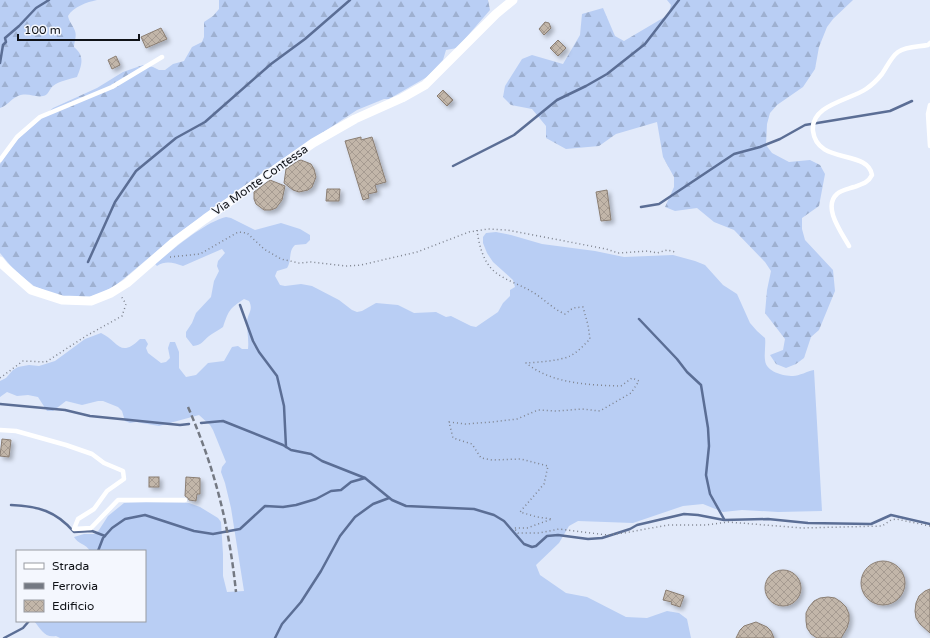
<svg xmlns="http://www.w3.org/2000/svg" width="930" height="638" font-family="'Varela Round',sans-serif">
<defs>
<pattern id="forest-firs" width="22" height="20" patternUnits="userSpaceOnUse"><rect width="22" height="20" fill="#b9cef4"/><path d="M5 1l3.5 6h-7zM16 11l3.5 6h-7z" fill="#9eb0d0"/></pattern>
<pattern id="building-cross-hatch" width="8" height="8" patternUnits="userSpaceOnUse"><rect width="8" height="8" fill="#c2b6a9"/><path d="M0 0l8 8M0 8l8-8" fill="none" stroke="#a69b91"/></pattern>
<filter id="shadow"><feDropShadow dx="3" dy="3" stdDeviation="2" flood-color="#0004"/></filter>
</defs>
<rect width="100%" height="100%" fill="#e2eafa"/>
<path fill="#b9cef4" d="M 226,217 L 231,218 L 255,230 L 281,223 L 300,229 L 310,235 L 310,240 L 306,244 L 295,245 C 288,251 292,261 287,268 L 277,271 L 275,276 L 280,285 L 285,286 L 301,284 L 312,286 L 339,300 L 352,310 L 357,312 L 362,311 L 376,303 L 398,305 L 414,313 L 436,312 L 446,317 L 451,316 L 471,326 L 476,327 L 498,312 L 503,303 L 510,296 L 510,290 L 515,287 L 513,280 L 493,262 L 487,253 L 483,243 L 483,237 L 486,233 L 496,232 L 511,235 L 542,244 L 595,251 L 624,257 L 673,255 L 695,261 L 705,265 L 723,285 L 737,294 L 750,323 L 757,331 L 765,338 C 766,345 764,353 765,360 C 766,372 783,376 793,376 C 799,376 808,371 814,370 L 822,511 L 778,512 L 742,510 L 723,512 L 703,504 L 683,506 L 633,523 L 578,521 L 569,526 L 559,543 L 536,565 L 540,575 L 566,593 L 587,597 L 626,617 L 647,618 L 667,611 L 679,613 L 687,619 L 691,638 L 60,638 L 56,636 C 44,638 41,629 34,621 L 145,621 L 145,551 L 90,551 C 86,544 78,544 74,537 L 84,534 L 95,534 L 99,530 L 108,516 L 124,503 L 146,502 L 189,503 L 200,507 L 218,518 L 221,522 L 223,554 L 223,576 L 227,592 L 244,591 L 231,508 L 225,483 L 221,472 L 222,467 L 226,462 L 213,430 L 210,425 L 199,415 L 159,426 L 136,422 L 130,423 L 125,421 L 122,411 L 118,407 L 103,401 L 98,401 L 82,405 L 66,401 L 53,411 L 47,411 L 38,397 L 28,395 L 17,396 L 7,392 L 0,397 L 0,381 L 6,378 L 13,370 L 18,367 L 29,365 L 39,366 L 55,361 L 85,339 L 101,333 C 118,341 120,359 140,339 L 145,339 L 148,344 L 146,348 L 148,353 L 161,363 L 166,362 L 170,358 L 168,348 L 170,342 L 175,342 L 179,352 L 179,368 L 186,377 L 196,375 L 208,363 L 224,361 L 232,347 L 238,346 L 242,349 L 248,349 C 249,340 247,332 247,323 C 247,313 254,311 249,301 L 244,299 C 229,309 229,310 223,327 C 219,330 213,333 209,336 C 203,341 202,345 193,346 L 186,337 L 186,332 L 192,323 L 196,313 L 211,297 L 214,281 L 219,271 L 217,266 L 218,261 L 225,253 L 222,249 L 183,266 C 174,263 166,260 157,266 L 155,264 C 174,249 203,223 226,217 Z"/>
<g fill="url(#forest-firs)">
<path d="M 0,0 L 97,0 C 87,2 73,7 68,16 C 69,22 73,25 75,31 C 77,36 74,42 74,47 C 85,56 82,65 77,77 C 70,79 59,81 53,86 C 49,89 49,95 43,96 C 35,98 28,92 18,96 C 11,99 7,106 0,108 Z"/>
<path d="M 219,0 L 488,0 L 490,10 L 457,48 L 446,50 L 443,60 L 427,77 L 389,99 L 384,99 L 357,110 L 278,162 L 176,235 L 115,286 L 101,293 L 89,297 L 73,297 L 56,295 L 34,286 L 15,271 L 0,253 L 0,164 L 18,139 L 53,108 L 97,88 L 123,72 L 143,65 L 153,67 L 159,70 L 165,70 L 173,64 L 184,61 L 192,47 L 202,42 L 204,37 L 204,22 L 213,16 L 219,9 Z"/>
<path d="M 667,0 L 853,0 L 833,19 L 827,27 L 819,47 L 815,69 L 803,87 L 777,105 L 770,113 L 767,124 L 766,145 L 772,153 L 789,162 L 810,160 L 820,165 L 825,174 L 819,206 L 802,218 L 802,229 L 805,240 L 833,270 L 835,291 L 819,330 L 811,337 L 804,358 L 796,364 L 786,368 L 776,364 L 770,355 L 783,350 L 785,339 L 765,313 L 767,290 L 771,271 L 765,262 L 734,230 L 714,222 L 697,208 L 675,211 L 665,207 L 674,187 L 674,177 L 663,157 L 657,122 L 616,134 L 599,146 L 566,149 L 546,138 L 546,126 L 532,109 L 511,105 L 503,97 L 505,86 L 522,59 L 532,55 L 563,64 L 580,35 L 582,14 L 603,8 L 615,36 L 624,41 L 668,15 L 671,5 Z"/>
</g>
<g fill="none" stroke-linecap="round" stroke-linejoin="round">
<g stroke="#5b6e95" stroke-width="2.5">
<path d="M 0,63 L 3,45 L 6,42 L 5,38 L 19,26 L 36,8 L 49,0"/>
<path d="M 453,166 L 514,135 L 557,100 L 586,86 L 607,74 L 645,44 L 679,0"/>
<path d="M 641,207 L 659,204 L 734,154 L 760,147 L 780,139 L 805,125 L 890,111 L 912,101"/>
<path d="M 88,262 L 115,202 L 136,171 L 176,138 L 205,122 L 271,64 L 305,39 L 350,0"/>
<path d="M 240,305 L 253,341 L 259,352 L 277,376 L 284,406 L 286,447"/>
<path d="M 639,319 L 677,359 L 687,372 L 701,385 L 708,428 L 709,446 L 706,475 L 710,494 L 724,519"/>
<path d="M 0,404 L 65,410 L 90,416 L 180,425 L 189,424"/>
<path d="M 201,423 L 223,421 L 283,445 L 291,450 L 311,454 L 322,461 L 365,478 L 392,500 L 406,506 L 474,509 L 494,515 L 504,521 L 524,544 L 532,547 L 536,546 L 547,536 L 558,535 L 588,539 L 602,538 L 630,529 L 637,525 L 684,514 L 698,515 L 724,520 L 768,519 L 808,523 L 871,524 L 891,515 L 930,524"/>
<path d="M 11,505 C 38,506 56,511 74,532 L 92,531 L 105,536"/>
<path d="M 98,551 L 103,538 L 112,528 L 125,519 L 145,515 L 194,531 L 213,534 L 240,529 L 265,506 L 283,507 L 296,505 L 316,499 L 331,491 L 341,490 L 351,482 L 365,478"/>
<path d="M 4,638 L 23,628 L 29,621"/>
<path d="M 275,638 L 282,624 L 301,602 L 321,571 L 340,536 L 355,517 L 373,504 L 389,498"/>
</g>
</g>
<g fill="url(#building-cross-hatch)" stroke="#8a7e73" filter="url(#shadow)">
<path d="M 545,22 L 549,23 L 551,28 L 544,35 L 539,29 Z"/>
<path d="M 161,28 L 167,39 L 146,48 L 141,37 Z"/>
<path d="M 558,40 L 566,48 L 558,56 L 550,48 Z"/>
<path d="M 116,56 L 120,65 L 112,69 L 108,60 Z"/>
<path d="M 443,90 L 453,100 L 447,106 L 437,96 Z"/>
<path d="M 361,137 L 361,140 L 372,137 L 386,182 L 375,185 L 377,192 L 368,194 L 369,198 L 363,200 L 345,141 Z"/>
<path d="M 301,160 L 311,164 L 314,169 L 316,177 L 312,187 L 308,190 L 299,192 L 293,190 L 284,183 L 286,169 L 298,161 Z"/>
<path d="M 270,180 L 285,186 L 282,200 L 276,208 L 271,210 L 264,210 L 256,204 L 254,199 L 254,192 Z"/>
<path d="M 327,189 L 340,189 L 339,201 L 326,201 Z"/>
<path d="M 607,190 L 611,220 L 601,221 L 596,192 Z"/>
<path d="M 2,439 L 11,440 L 9,457 L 0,456 Z"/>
<rect x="149" y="477" width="10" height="10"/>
<path d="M 186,477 L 200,478 L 200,494 L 197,494 L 196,501 L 189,500 L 188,498 L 185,496 Z"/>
<circle cx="883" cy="583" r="22"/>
<circle cx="783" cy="588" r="18"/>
<path d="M 930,589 L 930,633 L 920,624 L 916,618 L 915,611 L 916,603 L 919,596 L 925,591 Z"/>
<path d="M 666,590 L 684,596 L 680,607 L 671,604 L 672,602 L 663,600 Z"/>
<path d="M 828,597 L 835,598 L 841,602 L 846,607 L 849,614 L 849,621 L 847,628 L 841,638 L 817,638 L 811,634 L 807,628 L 806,621 L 806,613 L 809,607 L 814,601 L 820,598 Z"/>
<path d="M 756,622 L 767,627 L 771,631 L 774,638 L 736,638 L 740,630 L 744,626 Z"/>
</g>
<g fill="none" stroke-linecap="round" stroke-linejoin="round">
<g stroke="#7e838e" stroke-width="1.5" stroke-dasharray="1 3" stroke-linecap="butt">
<path d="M 477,230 C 479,245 483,262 495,272 C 506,281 522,285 534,293 C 544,299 553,309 565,314 L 573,308 L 583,307 L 588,325 L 590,339 C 584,345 578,352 570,356 C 559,361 539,362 526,363 C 552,384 589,385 621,386 L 632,378 L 639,381 L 631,393 L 600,411 L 582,409 L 557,411 L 538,410 L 517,419 L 492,422 L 465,424 L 449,422 L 453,438 L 472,444 L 481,458 L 492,460 L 521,459 L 548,466 L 544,484 L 520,512 L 537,517 L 552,519 L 527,528 L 514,528 L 518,533 L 539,533 L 559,529 L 607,535 L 624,533 L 668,525 L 706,525 L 728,522 L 802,528 L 882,526 L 891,520 L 896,519 L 930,526"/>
<path d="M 170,257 L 200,254 L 238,232 L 247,233 L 264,249 L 281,259 L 299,263 L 311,262 L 346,266 L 361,265 L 417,252 L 469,232 L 488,229 L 507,230 L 606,249 L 618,253 L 648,251 L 657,253 L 667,250 L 675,252"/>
<path d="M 0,378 L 23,361 L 46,362 L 86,336 L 122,316 L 126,304 L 121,296"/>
</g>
<g stroke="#fff" stroke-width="4.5">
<path d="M 930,105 L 928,114 L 930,146"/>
<path d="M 0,160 L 17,137 L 40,117 L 112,87 L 162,57"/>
<path d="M 849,246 C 842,233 822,207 837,194 C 841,190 848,189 854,187 C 862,184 868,183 872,175 C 868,149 817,165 813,131 C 810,105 850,100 866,89 C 872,85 878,79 882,74 C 887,67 891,57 898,52 C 907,46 918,47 928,45 L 930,43"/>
<path d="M 0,430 L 16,431 L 66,445 L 92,454 L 104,463 L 123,471 L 124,479 L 107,491 L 94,509 L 78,519 L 74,529 L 91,528 L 118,500 L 185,500"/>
</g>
<path stroke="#fff" stroke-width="9" d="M 0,261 L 4,266 L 31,290 L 62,300 L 91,301 L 111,293 L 127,283 L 174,242 L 205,219 L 313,143 L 355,119 L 402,98 L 425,85 L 496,14 L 513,0"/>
<path stroke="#747983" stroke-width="2.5" stroke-dasharray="6 3" stroke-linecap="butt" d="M 188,407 C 215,469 229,525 236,592"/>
</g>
<g text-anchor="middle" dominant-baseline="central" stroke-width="3" stroke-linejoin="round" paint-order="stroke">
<g font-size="12" fill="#0f1217" stroke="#f4f7fe">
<text transform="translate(260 180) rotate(-35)">Via Monte Contessa</text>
</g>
</g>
<rect x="16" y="550" width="130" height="72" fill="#f4f7fe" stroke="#989ba2"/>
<rect x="24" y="563" width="20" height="6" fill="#ffffff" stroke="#989ba2"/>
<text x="52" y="570" font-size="12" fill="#0f1217">Strada</text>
<rect x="24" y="583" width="20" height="6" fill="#747983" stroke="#989ba2"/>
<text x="52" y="590" font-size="12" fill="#0f1217">Ferrovia</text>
<rect x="24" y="600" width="20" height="12" fill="url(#building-cross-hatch)" stroke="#989ba2"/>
<text x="52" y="610" font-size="12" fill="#0f1217">Edificio</text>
<path d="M18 34v6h121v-6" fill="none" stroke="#0f1217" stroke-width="2"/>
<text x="24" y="34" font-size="12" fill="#0f1217" stroke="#f4f7fe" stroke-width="3" paint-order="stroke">100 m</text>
</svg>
